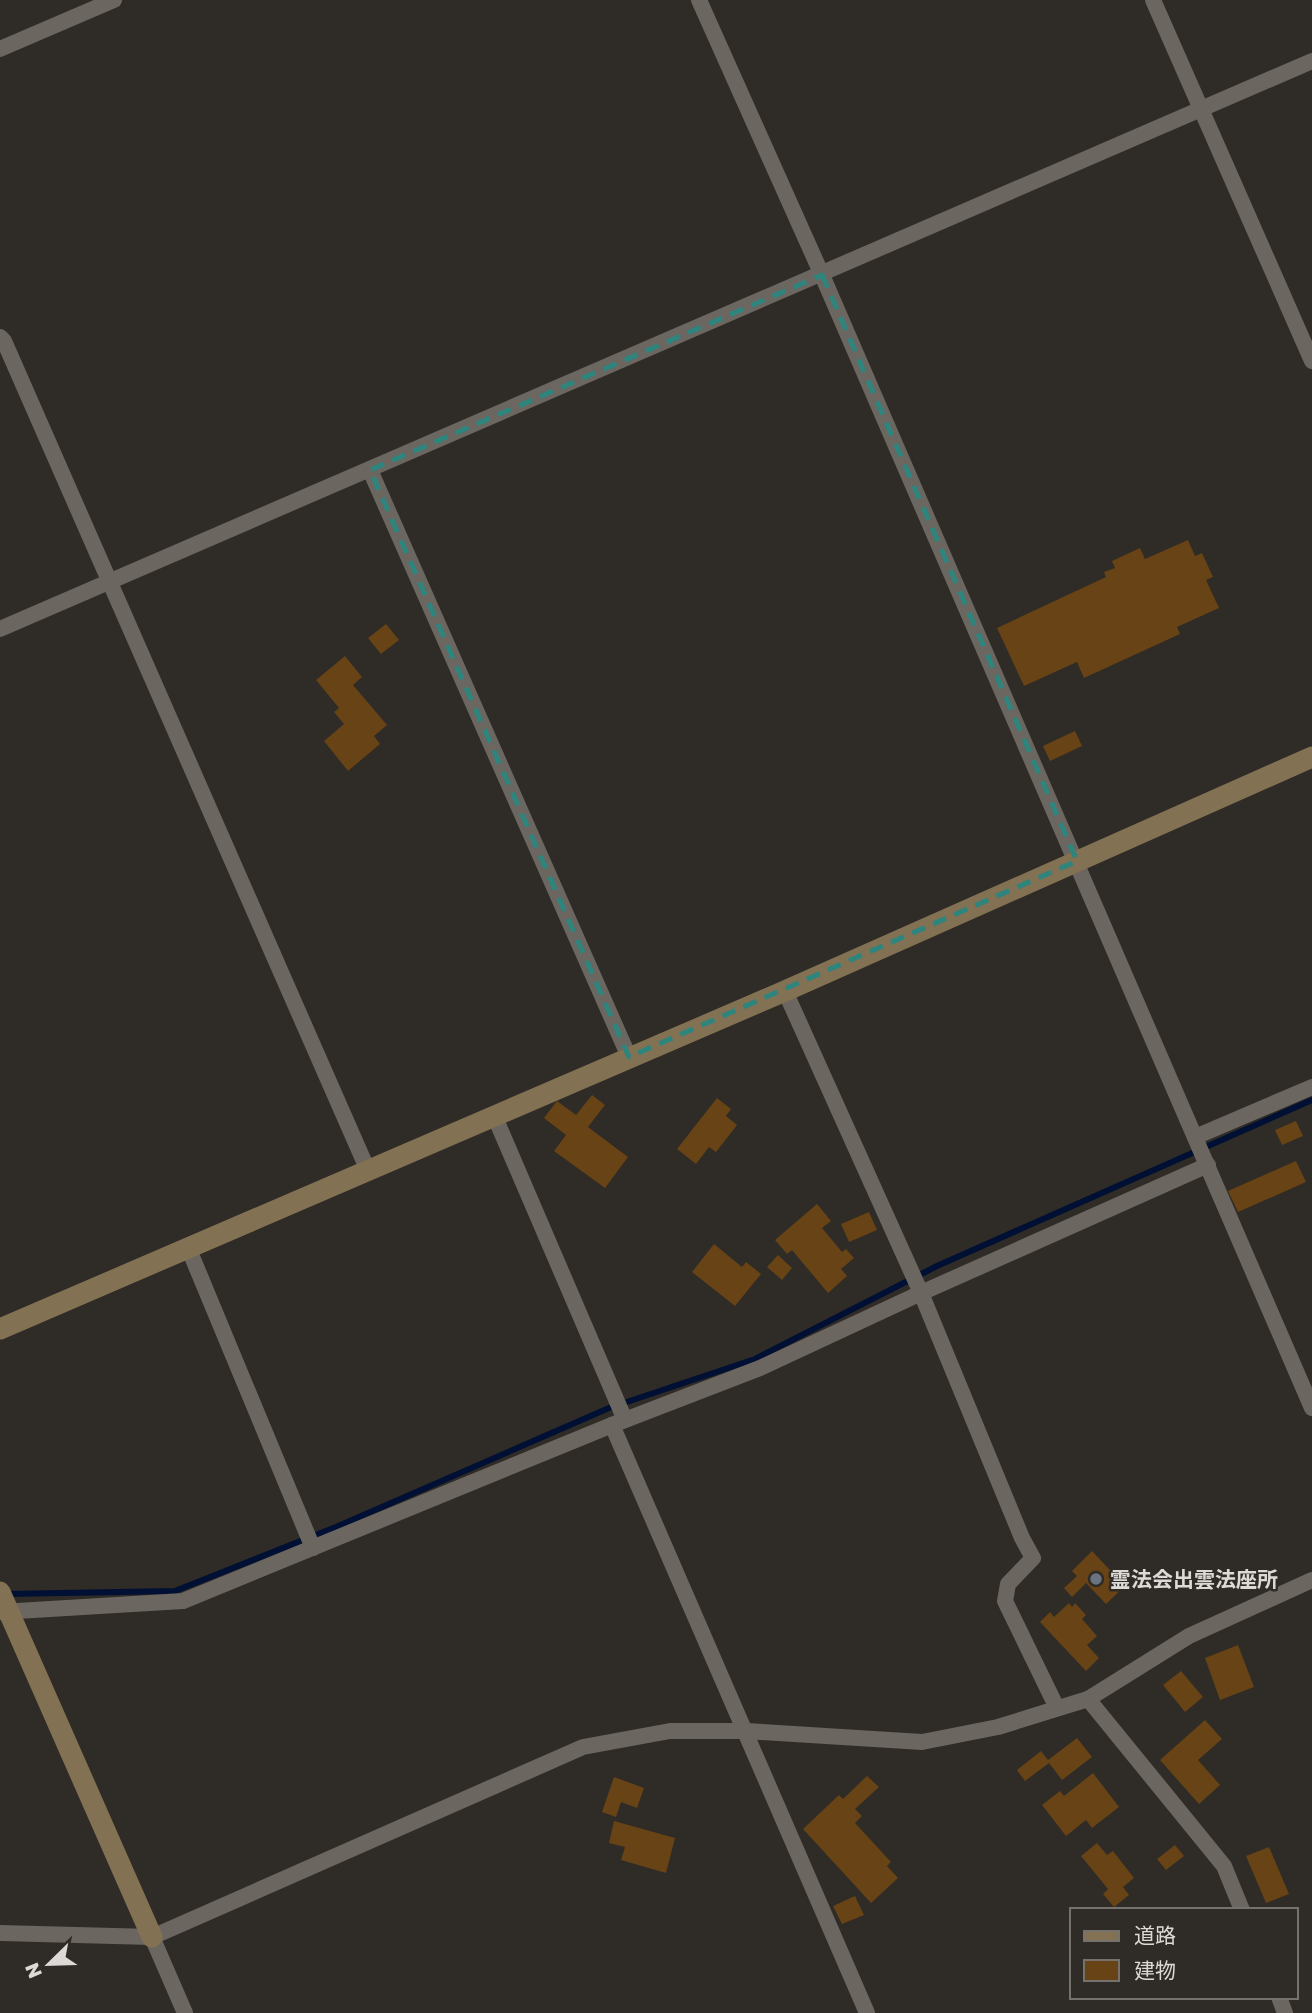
<svg xmlns="http://www.w3.org/2000/svg" width="1312" height="2013" font-family="'Golos Text','Noto Sans JP',sans-serif">
<rect width="100%" height="100%" fill="#2f2b26"/>
<g fill="none" stroke-linecap="round" stroke-linejoin="round">
<path stroke="#000f34" stroke-width="6" d="M 6,1594 L 175,1591 L 336,1527 L 609,1408 L 755,1359 L 937,1266 L 1312,1100"/>
</g>
<g fill="#674315">
<path d="M 1188,540 L 1195,556 L 1202,553 L 1213,577 L 1206,580 L 1219,608 L 1177,627 L 1180,634 L 1084,678 L 1077,662 L 1024,686 L 997,628 L 1106,577 L 1104,572 L 1115,568 L 1112,561 L 1140,548 L 1145,559 Z"/>
<path d="M 386,624 L 399,640 L 381,654 L 368,638 Z"/>
<path d="M 345,656 L 362,677 L 353,685 L 387,725 L 374,736 L 380,744 L 348,771 L 324,741 L 344,724 L 334,712 L 339,708 L 316,680 Z"/>
<path d="M 1075,731 L 1082,746 L 1050,761 L 1043,746 Z"/>
<path d="M 592,1095 L 605,1105 L 588,1127 L 628,1157 L 605,1188 L 554,1151 L 566,1135 L 544,1118 L 557,1101 L 576,1115 Z"/>
<path d="M 717,1098 L 731,1109 L 726,1116 L 737,1125 L 716,1152 L 709,1147 L 696,1164 L 677,1149 Z"/>
<path d="M 1296,1121 L 1303,1136 L 1282,1145 L 1275,1130 Z"/>
<path d="M 1296,1161 L 1306,1182 L 1238,1212 L 1228,1191 Z"/>
<path d="M 817,1204 L 831,1221 L 822,1228 L 842,1252 L 846,1249 L 854,1258 L 841,1269 L 847,1276 L 828,1293 L 792,1250 L 787,1254 L 775,1240 Z"/>
<path d="M 869,1212 L 877,1230 L 849,1242 L 841,1224 Z"/>
<path d="M 714,1244 L 742,1267 L 746,1262 L 761,1274 L 735,1306 L 692,1272 Z"/>
<path d="M 778,1255 L 792,1268 L 782,1280 L 767,1267 Z"/>
<path d="M 1092,1551 L 1125,1586 L 1106,1604 L 1086,1583 L 1072,1597 L 1064,1588 L 1077,1576 L 1072,1571 Z"/>
<path d="M 1069,1603 L 1072,1607 L 1075,1603 L 1086,1615 L 1082,1619 L 1097,1636 L 1087,1645 L 1099,1658 L 1086,1671 L 1040,1622 L 1050,1612 L 1054,1617 Z"/>
<path d="M 1238,1645 L 1254,1687 L 1220,1700 L 1205,1658 Z"/>
<path d="M 1181,1671 L 1203,1697 L 1185,1712 L 1163,1685 Z"/>
<path d="M 1205,1720 L 1222,1739 L 1198,1760 L 1220,1785 L 1199,1804 L 1160,1760 Z"/>
<path d="M 1077,1738 L 1092,1757 L 1062,1780 L 1049,1763 L 1025,1781 L 1017,1770 L 1041,1751 L 1048,1760 Z"/>
<path d="M 1093,1773 L 1119,1807 L 1092,1828 L 1086,1820 L 1066,1836 L 1042,1805 L 1060,1791 L 1064,1796 Z"/>
<path d="M 867,1776 L 879,1787 L 855,1809 L 862,1816 L 855,1823 L 891,1862 L 887,1866 L 898,1878 L 871,1903 L 803,1829 L 839,1795 L 843,1799 Z"/>
<path d="M 614,1777 L 644,1788 L 637,1808 L 621,1802 L 616,1817 L 602,1812 Z"/>
<path d="M 614,1821 L 675,1838 L 666,1873 L 621,1860 L 625,1847 L 609,1843 Z"/>
<path d="M 1097,1843 L 1107,1855 L 1113,1851 L 1134,1878 L 1123,1887 L 1129,1895 L 1114,1907 L 1103,1894 L 1108,1889 L 1081,1856 Z"/>
<path d="M 1175,1845 L 1184,1856 L 1166,1870 L 1157,1859 Z"/>
<path d="M 1269,1847 L 1289,1894 L 1266,1903 L 1246,1856 Z"/>
<path d="M 855,1896 L 864,1915 L 842,1924 L 833,1906 Z"/>
</g>
<g fill="none" stroke-linecap="round" stroke-linejoin="round">
<g stroke="#6b6660" stroke-width="16">
<path d="M 699,0 L 822,275 L 1312,1408"/>
<path d="M 1153,0 L 1312,361"/>
<path d="M 0,49 L 114,0"/>
<path d="M 0,337 L 4,341 L 366,1166 L 363,1171"/>
<path d="M 370,470 L 629,1057"/>
<path d="M 0,629 L 1312,61"/>
<path d="M 785,991 L 921,1293 L 1208,1165"/>
<path d="M 494,1115 L 625,1420"/>
<path d="M 1195,1137 L 1312,1087"/>
<path d="M 188,1247 L 313,1548"/>
<path d="M 612,1425 L 867,2013"/>
<path d="M 0,1612 L 183,1601 L 612,1425 L 760,1368 L 921,1293 L 1022,1538 L 1033,1558 L 1008,1584 L 1005,1601 L 1057,1708"/>
<path d="M 1088,1699 L 1224,1866 L 1242,1910"/>
<path d="M 0,1933 L 152,1937 L 583,1747 L 670,1731 L 746,1731 L 922,1742 L 998,1727 L 1088,1699 L 1189,1636 L 1312,1580"/>
<path d="M 152,1937 L 185,2013"/>
<path d="M 1279,1997 L 1285,2013"/>
</g>
<g stroke="#827153" stroke-width="21">
<path d="M 0,1329 L 785,991 L 1312,757"/>
<path d="M 0,1592 L 152,1937"/>
</g>
</g>
<path fill="none" stroke="#2e857e" stroke-width="5" stroke-dasharray="14 9" stroke-linejoin="round" d="M 822,275 L 1077,861 L 629,1057 L 370,470 Z"/>
<circle fill="#6b7280" stroke="#2f2b26" stroke-width="2.5" cx="1096" cy="1579" r="7"/>
<g text-anchor="middle" dominant-baseline="central" stroke-width="5" stroke-linejoin="round" paint-order="stroke">
<g font-size="21" font-weight="bold" fill="#ddd9d6" stroke="#2f2b26" text-anchor="start">
<text x="1110" y="1579">霊法会出雲法座所</text>
</g>
</g>
<rect x="1070" y="1908" width="228" height="91" fill="#2f2b26" stroke="#75716c" stroke-width="2"/>
<rect x="1084" y="1931" width="35" height="10" fill="#827153" stroke="#75716c" stroke-width="2"/>
<text x="1134" y="1943" font-size="21" fill="#ddd9d6">道路</text>
<rect x="1084" y="1960" width="35" height="21" fill="#674315" stroke="#75716c" stroke-width="2"/>
<text x="1134" y="1978" font-size="21" fill="#ddd9d6">建物</text>
<g transform="translate(49 1964) rotate(247)" stroke="#2f2b26" stroke-width="5" paint-order="stroke">
<path d="M0-5L12 26L0 18L-12 26Z" fill="#ddd9d6"/>
<text y="-10" font-size="19" font-weight="bold" text-anchor="middle" fill="#ddd9d6">N</text>
</g>
</svg>
